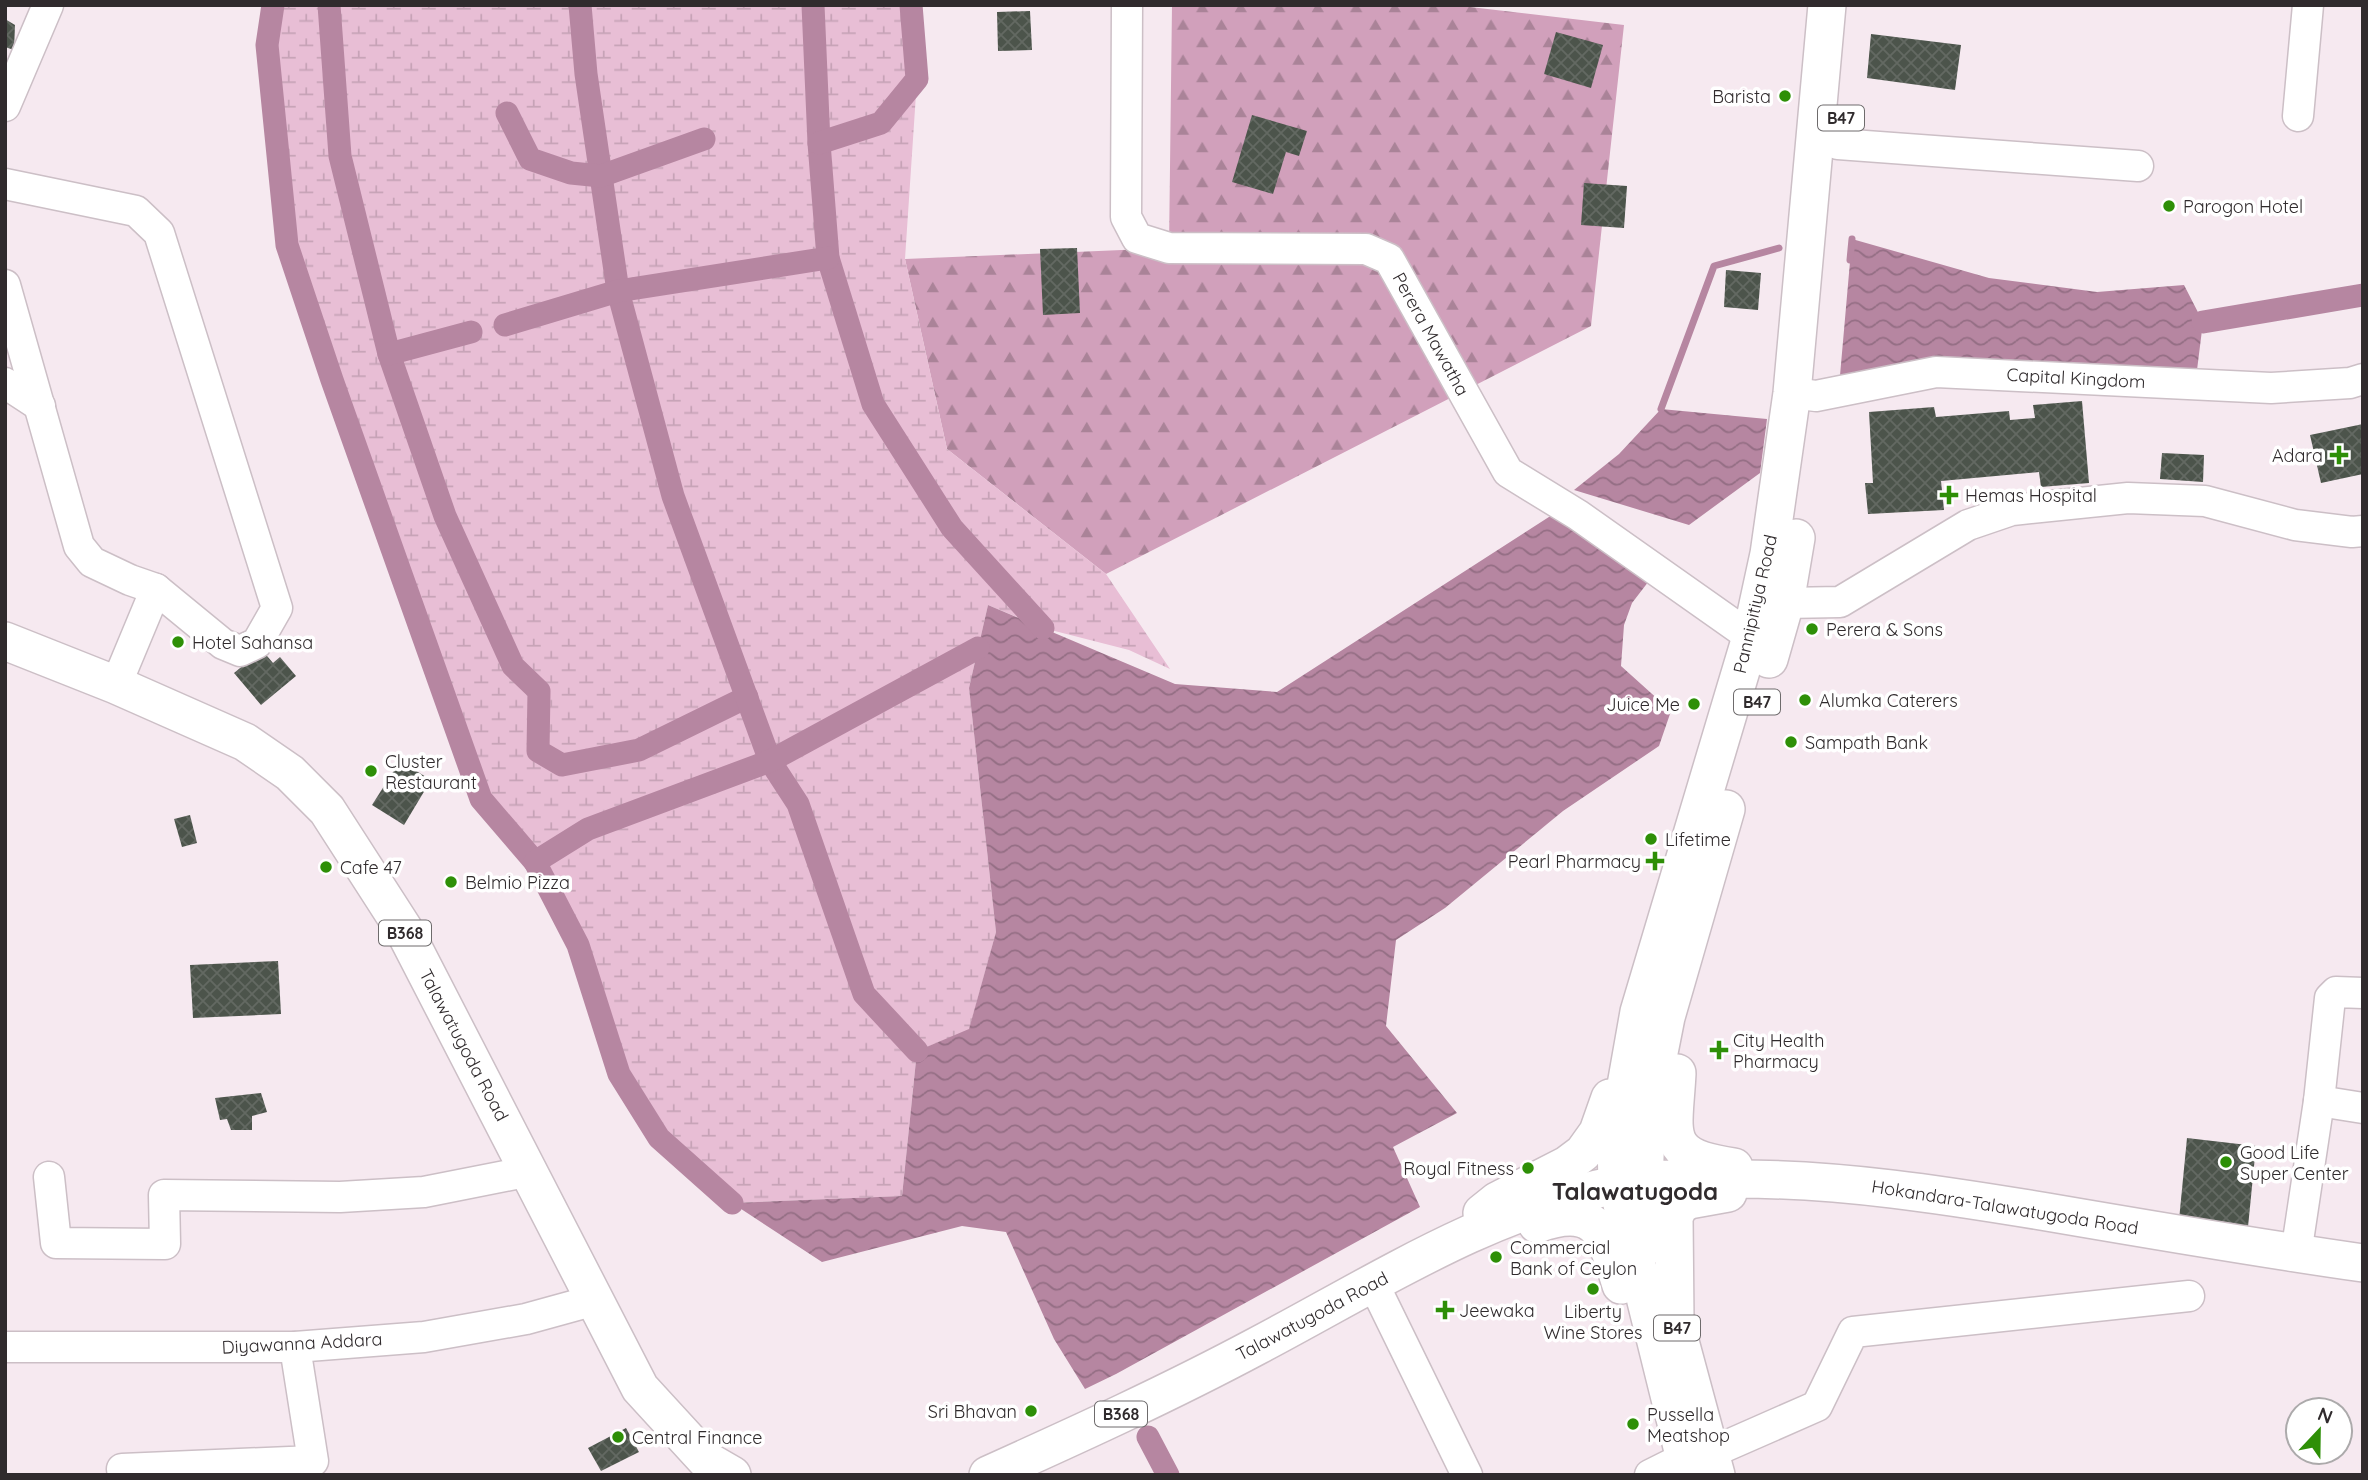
<svg xmlns="http://www.w3.org/2000/svg" width="2368" height="1480" font-family="Quicksand,sans-serif">
<defs>
<pattern id="forest-firs" width="22" height="20" patternUnits="userSpaceOnUse" patternTransform="scale(1.75)"><rect width="22" height="20" fill="#d1a0bb"/><path d="M5 1l3.5 6h-7zM16 11l3.5 6h-7z" fill="#aa8398"/></pattern>
<pattern id="wetland-marsh" width="20" height="14" patternUnits="userSpaceOnUse" patternTransform="scale(1.75)"><rect width="20" height="14" fill="#e8bed5"/><path d="M1 5h8M5 5V1M11 12h8M15 12V8" fill="none" stroke="#c7a3b7"/></pattern>
<pattern id="water-waves" width="16" height="10" patternUnits="userSpaceOnUse" patternTransform="scale(1.75)"><rect width="16" height="10" fill="#b686a1"/><path d="M0 5q4-4 8 0t8 0" fill="none" stroke="#946e84"/></pattern>
<pattern id="building-cross-hatch" width="8" height="8" patternUnits="userSpaceOnUse" patternTransform="scale(1.75)"><rect width="8" height="8" fill="#4c544b"/><path d="M0 0l8 8M0 8l8-8" fill="none" stroke="#636962"/></pattern>
</defs>
<rect width="100%" height="100%" fill="#f6e9f0"/>
<path fill="url(#forest-firs)" d="M 1172,5 L 1453,5 L 1624,25 L 1591,326 L 1106,574 L 947,449 L 905,259 L 1169,248 Z"/>
<path fill="url(#wetland-marsh)" d="M 273,5 L 911,5 L 917,79 L 905,259 L 947,449 L 1106,574 L 1170,669 L 1129,650 L 1043,628 L 988,605 L 969,688 L 996,932 L 969,1030 L 917,1051 L 902,1196 L 732,1203 L 659,1138 L 619,1074 L 578,945 L 535,862 L 481,799 L 332,380 L 287,245 L 267,45 Z"/>
<g fill="url(#water-waves)">
<path d="M 1852,239 L 1989,278 L 2097,292 L 2184,285 L 2203,322 L 2197,370 L 1839,387 Z"/>
<path d="M 1661,409 L 1767,419 L 1760,473 L 1689,525 L 1574,490 L 1619,454 Z"/>
<path d="M 1552,515 L 1652,577 L 1632,603 L 1624,625 L 1621,666 L 1671,711 L 1659,746 L 1563,811 L 1445,908 L 1396,940 L 1386,1026 L 1457,1113 L 1393,1147 L 1420,1207 L 1116,1374 L 1085,1389 L 1054,1339 L 1006,1232 L 962,1226 L 822,1262 L 732,1203 L 902,1196 L 917,1051 L 969,1029 L 996,932 L 969,688 L 988,605 L 1175,684 L 1277,692 Z"/>
</g>
<g fill="none" stroke-linecap="round" stroke-linejoin="round">
<g stroke="#b686a1" stroke-width="7">
<path d="M 1850,260 L 1852,239"/>
<path d="M 1661,409 L 1714,266 L 1779,248"/>
</g>
<g stroke="#b686a1" stroke-width="23">
<path d="M 273,5 L 267,45 L 287,245 L 332,380 L 481,799 L 535,862"/>
<path d="M 329,5 L 340,156 L 389,354 L 445,516 L 513,666 L 539,691 L 538,751 L 562,765 L 639,750 L 747,697"/>
<path d="M 580,5 L 586,74 L 618,291 L 673,496 L 770,761 L 798,804 L 864,994 L 917,1051"/>
<path d="M 813,5 L 819,143 L 828,258 L 873,404 L 952,528 L 1043,628"/>
<path d="M 507,113 L 530,159 L 571,173 L 601,176 L 704,139"/>
<path d="M 819,143 L 881,123 L 917,79 L 911,5"/>
<path d="M 2203,322 L 2363,295"/>
<path d="M 505,325 L 618,291 L 828,258"/>
<path d="M 389,354 L 471,332"/>
<path d="M 732,1203 L 659,1138 L 619,1074 L 578,945 L 535,862 L 588,829 L 770,761 L 978,648"/>
<path d="M 1148,1437 L 1168,1475"/>
</g>
</g>
<g fill="url(#building-cross-hatch)">
<path d="M 1030,11 L 1032,50 L 998,51 L 997,12 Z"/>
<path d="M 5,19 L 15,25 L 14,50 L 5,47 Z"/>
<path d="M 1556,32 L 1603,45 L 1591,88 L 1544,74 Z"/>
<path d="M 1871,34 L 1961,45 L 1955,90 L 1867,78 Z"/>
<path d="M 1252,115 L 1307,131 L 1299,156 L 1286,152 L 1273,194 L 1232,182 Z"/>
<path d="M 1584,183 L 1627,186 L 1624,228 L 1581,225 Z"/>
<path d="M 1077,248 L 1080,313 L 1043,315 L 1040,249 Z"/>
<path d="M 1726,270 L 1761,273 L 1758,310 L 1724,307 Z"/>
<path d="M 2082,401 L 2089,483 L 2041,487 L 2039,472 L 1941,481 L 1944,510 L 1868,514 L 1865,483 L 1873,483 L 1869,412 L 1934,407 L 1936,417 L 2009,411 L 2010,420 L 2035,418 L 2033,405 Z"/>
<path d="M 2363,424 L 2363,474 L 2321,483 L 2310,435 Z"/>
<path d="M 2162,453 L 2204,455 L 2203,482 L 2160,479 Z"/>
<path d="M 262,650 L 273,663 L 280,657 L 296,676 L 261,705 L 234,673 Z"/>
<path d="M 400,761 L 431,780 L 404,825 L 372,805 Z"/>
<path d="M 190,815 L 197,843 L 182,847 L 174,819 Z"/>
<path d="M 278,961 L 281,1014 L 193,1018 L 190,965 Z"/>
<path d="M 261,1093 L 267,1112 L 252,1116 L 252,1130 L 231,1130 L 227,1119 L 220,1120 L 215,1098 Z"/>
<path d="M 2187,1138 L 2256,1146 L 2248,1227 L 2179,1220 Z"/>
<path d="M 626,1428 L 639,1452 L 601,1471 L 588,1448 Z"/>
</g>
<g fill="none" stroke-linecap="round" stroke-linejoin="round">
<defs>
<g id="minor">
<path d="M 1127,5 L 1126,217 L 1137,238 L 1169,248 L 1366,249 L 1389,259 L 1508,472 L 1578,515 L 1751,637"/>
<path d="M 5,106 L 48,5"/>
<path d="M 2298,116 L 2308,5"/>
<path d="M 1838,144 L 2138,166"/>
<path d="M 5,184 L 136,211 L 159,233 L 277,608 L 257,643 L 240,651 L 223,644 L 156,589 L 130,580 L 92,562 L 79,546 L 5,285"/>
<path d="M 5,383 L 40,406"/>
<path d="M 1792,393 L 1816,396 L 1936,372 L 2271,388 L 2350,383 L 2363,379"/>
<path d="M 1785,603 L 1840,602 L 1968,525 L 2012,510 L 2128,498 L 2205,501 L 2295,525 L 2352,532 L 2363,531"/>
<path d="M 116,685 L 156,589"/>
<path d="M 2319,1101 L 2363,1108"/>
<path d="M 49,1177 L 56,1243 L 165,1244 L 164,1195 L 340,1197 L 424,1192 L 530,1171"/>
<path d="M 2296,1254 L 2319,1101 L 2330,998 L 2336,992 L 2363,993"/>
<path d="M 1373,1283 L 1467,1475"/>
<path d="M 5,1347 L 295,1347 L 424,1337 L 526,1319 L 595,1300"/>
<path d="M 1710,1453 L 1817,1406 L 1853,1332 L 2189,1296"/>
<path d="M 122,1469 L 313,1461 L 295,1347"/>
<path d="M 1650,1475 L 1684,1458"/>
</g>
<g id="major">
<path d="M 5,641 L 116,685 L 245,742 L 290,773 L 327,810 L 403,928 L 640,1388 L 706,1460 L 732,1475"/>
<path d="M 1769,659 L 1785,603 L 1796,538"/>
<path d="M 1677,1073 C 1674,1134 1660,1157 1734,1167"/>
<path d="M 1482,1213 L 1497,1201 L 1567,1165 L 1583,1153 L 1598,1132 L 1610,1098"/>
<path d="M 1537,1224 C 1599,1202 1605,1234 1621,1285"/>
<path d="M 1656,1244 L 1644,1180 L 1647,1113 L 1666,1017 L 1726,809"/>
<path d="M 1675,1321 L 1674,1217 L 1679,1206 L 1689,1200 L 1728,1193"/>
<path d="M 1678,1334 L 1716,1475"/>
<path d="M 988,1475 C 1079,1434 1169,1393 1257,1346 C 1373,1285 1489,1209 1621,1184 C 1658,1176 1698,1180 1737,1179 C 1842,1179 1944,1195 2047,1212 C 2152,1230 2257,1248 2363,1263"/>
<path d="M 1689,1475 L 1617,1184 L 1616,1142 L 1639,1012 L 1751,637 L 1769,554 L 1792,393 L 1827,5"/>
</g>
</defs>
<use href="#minor" stroke="#ccbfc6" stroke-width="33"/>
<use href="#major" stroke="#ccbfc6" stroke-width="40"/>
<use href="#minor" stroke="#fff" stroke-width="30"/>
<use href="#major" stroke="#fff" stroke-width="37"/>
</g>
<g fill="#2e8f07" stroke="#fff" stroke-width="2.5">
<circle cx="1785" cy="96" r="7"/>
<circle cx="2169" cy="206" r="7"/>
<path d="M2335.5 444.5h7v7h7v7h-7v7h-7v-7h-7v-7h7z"/>
<path d="M1945.5 484.5h7v7h7v7h-7v7h-7v-7h-7v-7h7z"/>
<circle cx="1812" cy="629" r="7"/>
<circle cx="178" cy="642" r="7"/>
<circle cx="1805" cy="700" r="7"/>
<circle cx="1694" cy="704" r="7"/>
<circle cx="1791" cy="742" r="7"/>
<circle cx="371" cy="771" r="7"/>
<circle cx="1651" cy="839" r="7"/>
<path d="M1651.5 850.5h7v7h7v7h-7v7h-7v-7h-7v-7h7z"/>
<circle cx="326" cy="867" r="7"/>
<circle cx="451" cy="882" r="7"/>
<path d="M1715.5 1039.5h7v7h7v7h-7v7h-7v-7h-7v-7h7z"/>
<circle cx="2226" cy="1162" r="7"/>
<circle cx="1528" cy="1168" r="7"/>
<circle cx="1496" cy="1257" r="7"/>
<circle cx="1593" cy="1289" r="7"/>
<path d="M1441.5 1299.5h7v7h7v7h-7v7h-7v-7h-7v-7h7z"/>
<circle cx="1031" cy="1411" r="7"/>
<circle cx="1633" cy="1424" r="7"/>
<circle cx="618" cy="1437" r="7"/>
</g>
<g text-anchor="middle" dominant-baseline="central" stroke-width="7" stroke-linejoin="round" paint-order="stroke">
<g fill="#fff" stroke="#6e6b6c" stroke-width="2">
<rect x="1818" y="105.5" width="46" height="25" rx="5"/>
<rect x="1734" y="689.5" width="46" height="25" rx="5"/>
<rect x="379" y="920.5" width="52" height="25" rx="5"/>
<rect x="1654" y="1315.5" width="46" height="25" rx="5"/>
<rect x="1095" y="1401.5" width="52" height="25" rx="5"/>
</g>
<g font-size="16" font-weight="bold" fill="#302b2d">
<text x="1841" y="118">B47</text>
<text x="1757" y="702">B47</text>
<text x="405" y="933">B368</text>
<text x="1677" y="1328">B47</text>
<text x="1121" y="1414">B368</text>
</g>
<g font-size="18" fill="#302b2d" stroke="#fff" text-anchor="start">
<text x="1771" y="96" text-anchor="end">Barista</text>
<text x="2183" y="206">Parogon Hotel</text>
<text x="2323" y="455" text-anchor="end">Adara</text>
<text x="1965" y="495">Hemas Hospital</text>
<text x="1826" y="629">Perera &amp; Sons</text>
<text x="192" y="642">Hotel Sahansa</text>
<text x="1819" y="700">Alumka Caterers</text>
<text x="1680" y="704" text-anchor="end">Juice Me</text>
<text x="1805" y="742">Sampath Bank</text>
<text x="385" y="761">Cluster<tspan x="385" dy="21">Restaurant</tspan></text>
<text x="1665" y="839">Lifetime</text>
<text x="1641" y="861" text-anchor="end">Pearl Pharmacy</text>
<text x="340" y="867">Cafe 47</text>
<text x="465" y="882">Belmio Pizza</text>
<text x="1733" y="1040">City Health<tspan x="1733" dy="21">Pharmacy</tspan></text>
<text x="2240" y="1152">Good Life<tspan x="2240" dy="21">Super Center</tspan></text>
<text x="1514" y="1168" text-anchor="end">Royal Fitness</text>
<text x="1510" y="1247">Commercial<tspan x="1510" dy="21">Bank of Ceylon</tspan></text>
<text x="1459" y="1310">Jeewaka</text>
<text x="1593" y="1311" text-anchor="middle">Liberty<tspan x="1593" dy="21">Wine Stores</tspan></text>
<text x="1017" y="1411" text-anchor="end">Sri Bhavan</text>
<text x="1647" y="1414">Pussella<tspan x="1647" dy="21">Meatshop</tspan></text>
<text x="632" y="1437">Central Finance</text>
</g>
<g font-size="18" fill="#302b2d" stroke="#fff">
<text transform="translate(1431 334) rotate(61)">Perera Mawatha</text>
<text transform="translate(2076 378) rotate(3)">Capital Kingdom</text>
<text transform="translate(1755 604) rotate(-77)">Pannipitiya Road</text>
<text transform="translate(464 1045) rotate(62)">Talawatugoda Road</text>
<text transform="translate(2005 1207) rotate(9)">Hokandara-Talawatugoda Road</text>
<text transform="translate(1312 1316) rotate(-28)">Talawatugoda Road</text>
<text transform="translate(302 1343) rotate(-3)">Diyawanna Addara</text>
</g>
<g font-size="24" font-weight="bold" fill="#302b2d" stroke="#fff">
<text x="1635" y="1191">Talawatugoda</text>
</g>
</g>
<rect width="2368" height="1480" fill="none" stroke="#302b2d" stroke-width="14"/>
<g transform="translate(2319 1431) rotate(22)"><circle r="33" fill="#ffffff" stroke="#acaaab" stroke-width="2"/>
<path d="M0-5L12 26L0 18L-12 26Z" fill="#2e8f07"/>
<text y="-10" font-size="19" font-weight="bold" text-anchor="middle" fill="#302b2d">N</text>
</g>
</svg>
